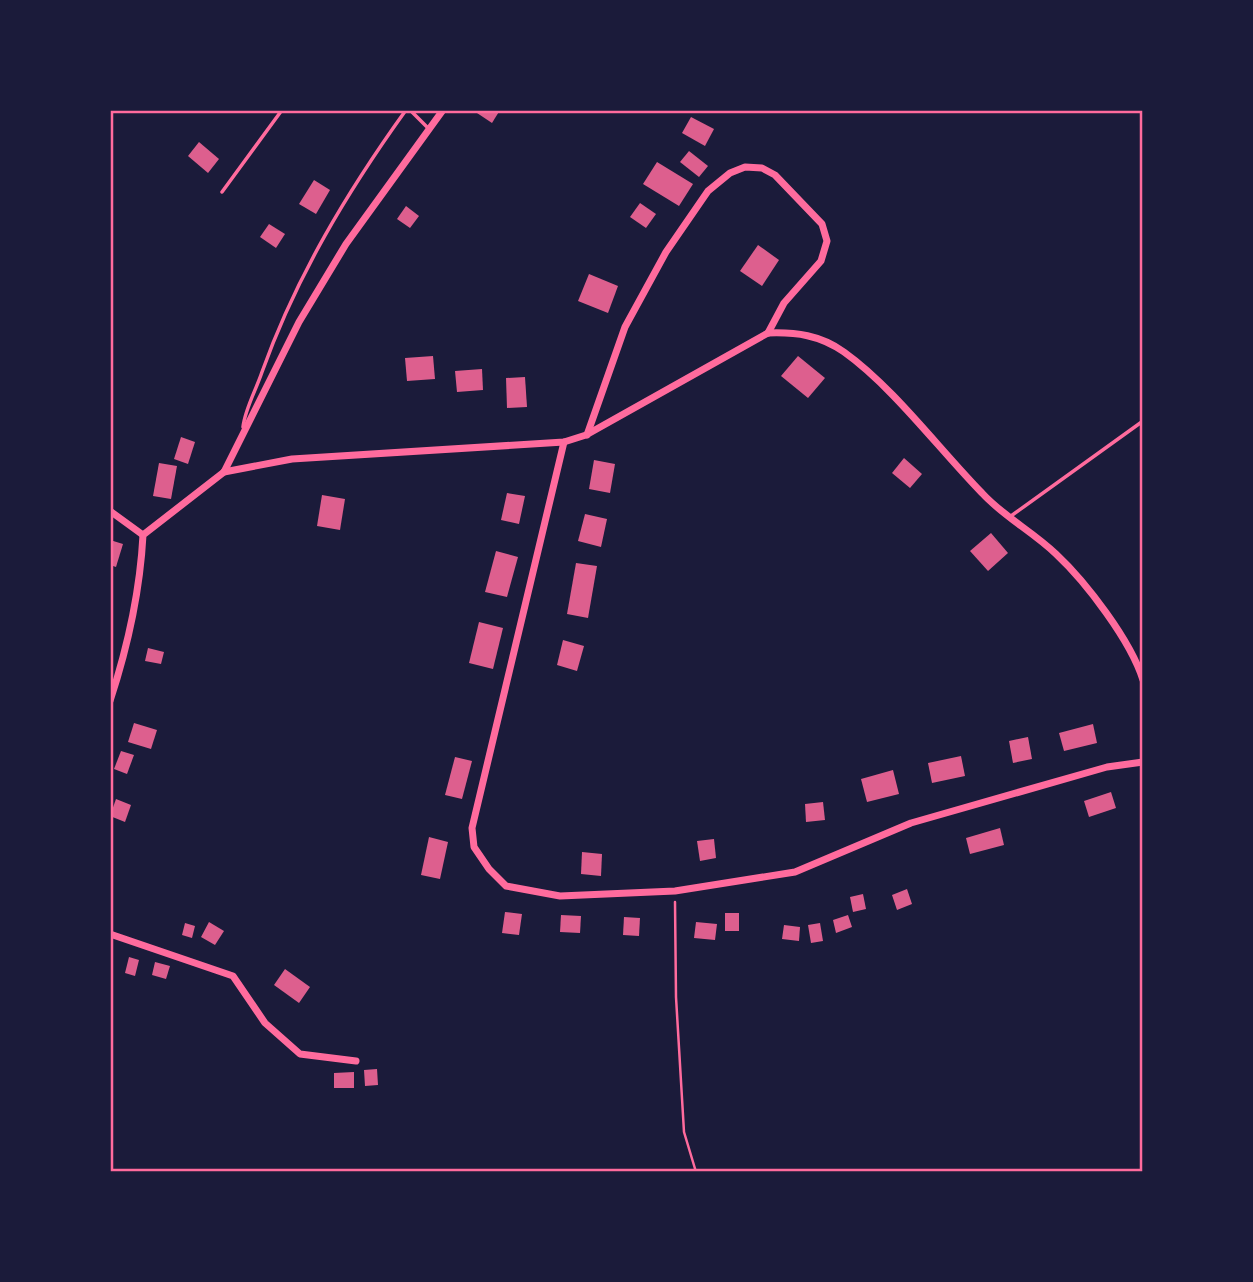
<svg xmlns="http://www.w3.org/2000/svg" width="1253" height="1282" font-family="'PT Sans',sans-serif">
<rect width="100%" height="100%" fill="#1b1b3a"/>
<g fill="#dd5f8e">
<path d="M 479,110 L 500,110 L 492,123 L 477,113 Z"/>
<path d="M 691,117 L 714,129 L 705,146 L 682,133 Z"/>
<path d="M 199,142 L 219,159 L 208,173 L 188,156 Z"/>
<path d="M 689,151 L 708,166 L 699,177 L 680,162 Z"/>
<path d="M 657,162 L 693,184 L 679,206 L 643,184 Z"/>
<path d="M 314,180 L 330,190 L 316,214 L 299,204 Z"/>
<path d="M 640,203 L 656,214 L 646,228 L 630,217 Z"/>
<path d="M 406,206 L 419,216 L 410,228 L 397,219 Z"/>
<path d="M 269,224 L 285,234 L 276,248 L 260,237 Z"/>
<path d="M 758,245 L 779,260 L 762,286 L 740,271 Z"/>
<path d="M 589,274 L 618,286 L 608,313 L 578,301 Z"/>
<path d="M 433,356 L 435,379 L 407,381 L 405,358 Z"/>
<path d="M 798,356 L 825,378 L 808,398 L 781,376 Z"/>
<path d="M 482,369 L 483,390 L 457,392 L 455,371 Z"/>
<path d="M 525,377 L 527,407 L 507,408 L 506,378 Z"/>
<path d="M 181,437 L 195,442 L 188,464 L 174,459 Z"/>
<path d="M 904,458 L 922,474 L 910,488 L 892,473 Z"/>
<path d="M 594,460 L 615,464 L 610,493 L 589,489 Z"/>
<path d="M 159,463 L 177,466 L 171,499 L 153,496 Z"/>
<path d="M 507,493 L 525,496 L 519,524 L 501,520 Z"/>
<path d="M 322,495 L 345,499 L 340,530 L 317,526 Z"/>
<path d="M 585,514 L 607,519 L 601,547 L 578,541 Z"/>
<path d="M 991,533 L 1008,553 L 988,571 L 970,551 Z"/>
<path d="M 110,540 L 123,544 L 116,567 L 110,565 Z"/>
<path d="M 496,551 L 518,557 L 507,597 L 485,592 Z"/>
<path d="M 576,563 L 597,566 L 588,618 L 567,614 Z"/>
<path d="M 479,622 L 503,628 L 493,669 L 469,663 Z"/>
<path d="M 563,640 L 584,646 L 577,671 L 557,665 Z"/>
<path d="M 148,648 L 164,652 L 161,664 L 145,661 Z"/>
<path d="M 134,723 L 157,730 L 151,749 L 128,742 Z"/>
<path d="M 1093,724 L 1097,743 L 1064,751 L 1059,733 Z"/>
<path d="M 1028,737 L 1032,759 L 1013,763 L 1009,741 Z"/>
<path d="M 121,751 L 134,755 L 127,774 L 114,769 Z"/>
<path d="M 961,756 L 965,776 L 932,783 L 928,763 Z"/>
<path d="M 455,757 L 472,761 L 462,799 L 445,795 Z"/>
<path d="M 893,770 L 899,794 L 867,802 L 861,779 Z"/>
<path d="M 1111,792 L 1116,808 L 1089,817 L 1084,801 Z"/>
<path d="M 116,799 L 131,805 L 125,822 L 110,816 Z"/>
<path d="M 823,802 L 825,820 L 806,822 L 805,804 Z"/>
<path d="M 1000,828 L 1004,845 L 970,854 L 966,838 Z"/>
<path d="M 429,837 L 448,842 L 440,879 L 421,875 Z"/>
<path d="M 714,839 L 716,858 L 700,861 L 697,841 Z"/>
<path d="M 582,852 L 602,854 L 601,876 L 581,874 Z"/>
<path d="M 907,889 L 912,904 L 897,910 L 892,895 Z"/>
<path d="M 863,894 L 866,909 L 853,912 L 850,897 Z"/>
<path d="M 505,912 L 522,914 L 519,935 L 502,933 Z"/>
<rect x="725" y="913" width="14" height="18"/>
<path d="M 561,915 L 581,916 L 580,933 L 560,932 Z"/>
<path d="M 848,915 L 852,927 L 836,933 L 833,920 Z"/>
<path d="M 624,917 L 640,918 L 639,936 L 623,935 Z"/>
<path d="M 209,922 L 224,931 L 215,945 L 201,937 Z"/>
<path d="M 696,922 L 717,924 L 715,940 L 694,938 Z"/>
<path d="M 185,923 L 195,926 L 192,938 L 182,935 Z"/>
<path d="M 820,923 L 823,941 L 811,943 L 808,925 Z"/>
<path d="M 784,925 L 800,927 L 799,941 L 782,939 Z"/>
<path d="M 129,957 L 139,960 L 135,976 L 125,973 Z"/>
<path d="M 155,962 L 170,966 L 166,979 L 152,975 Z"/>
<path d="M 285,969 L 310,987 L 299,1003 L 274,985 Z"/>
<path d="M 377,1069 L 378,1085 L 365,1086 L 364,1070 Z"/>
<path d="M 354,1072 L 354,1088 L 334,1088 L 334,1073 Z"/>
</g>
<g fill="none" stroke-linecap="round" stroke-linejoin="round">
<path stroke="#ff6b9d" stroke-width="2.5" d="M 675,902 L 676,997 L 684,1132 L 696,1172"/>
<g stroke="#ff6b9d" stroke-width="3.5">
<path d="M 410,110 L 429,129"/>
<path d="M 222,192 L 282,110"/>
<path d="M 243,427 C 245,409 256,390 262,372 C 296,277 347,192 406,110"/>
<path d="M 1011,516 L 1143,421"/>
</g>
<g stroke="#ff6b9d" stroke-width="7">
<path d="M 587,435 L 625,327 L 666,252 L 708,191 L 730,173 L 745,167 L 762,168 L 775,175 L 822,224 L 827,241 L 821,261 L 784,303 L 768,333"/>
<path d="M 564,442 L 472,828 L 474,847 L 489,869 L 506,886 L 560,896 L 675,891 L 795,872 L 911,823 L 1107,767 L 1143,762"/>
<path d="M 224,472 L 292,459 L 564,442 L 586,435 L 768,333 C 796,332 820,335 844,352 C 893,387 939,449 982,493 C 1004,517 1032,531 1056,554 C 1086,582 1131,641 1143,680"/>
<path d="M 110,511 L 143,535"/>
<path d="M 110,701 C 128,646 140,592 143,535 L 224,472 L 299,322 L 346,244 L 443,110"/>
<path d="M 110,934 L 233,976 L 265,1023 L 300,1054 L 356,1061"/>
</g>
</g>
<rect width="1253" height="1282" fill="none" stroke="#1b1b3a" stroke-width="224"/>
<rect x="112" y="112" width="1029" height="1058" fill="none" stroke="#ff6b9d" stroke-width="2.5"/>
</svg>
